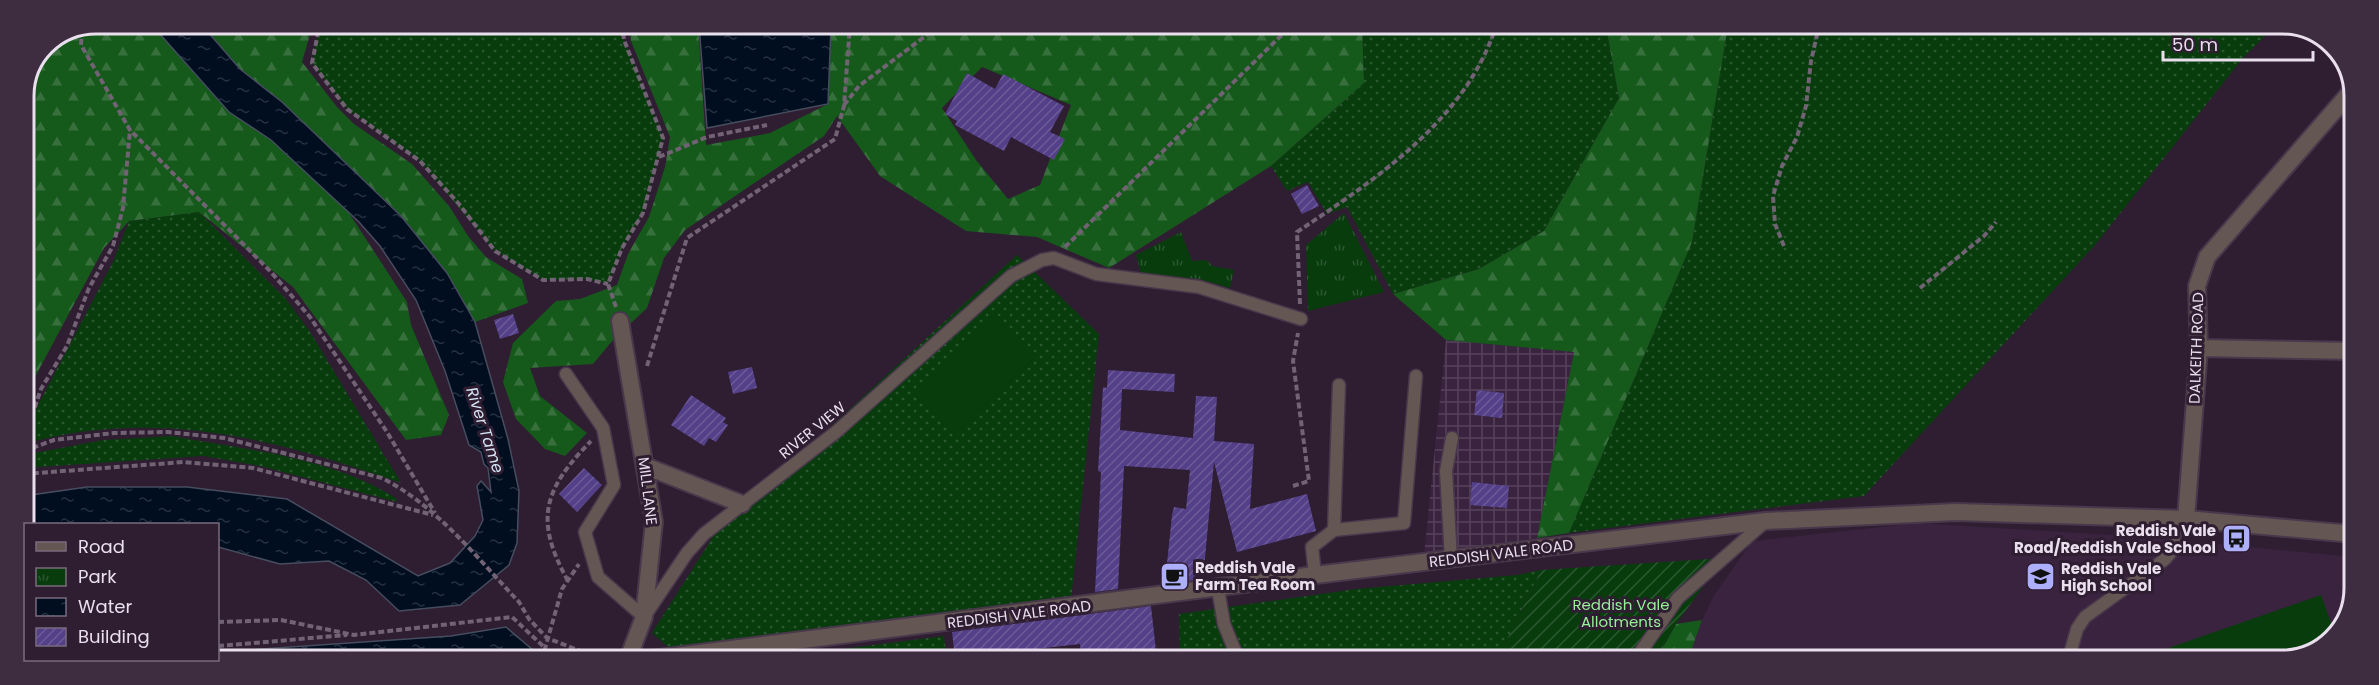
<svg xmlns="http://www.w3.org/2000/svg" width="2379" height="685" font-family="Poppins,sans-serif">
<defs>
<pattern id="industrial-grid" width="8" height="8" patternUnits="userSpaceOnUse" patternTransform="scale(1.5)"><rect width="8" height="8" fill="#39233e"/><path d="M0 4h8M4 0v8" fill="none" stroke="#56425a"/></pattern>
<pattern id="grass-dots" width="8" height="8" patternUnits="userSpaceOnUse" patternTransform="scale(1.5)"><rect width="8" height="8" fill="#083c0d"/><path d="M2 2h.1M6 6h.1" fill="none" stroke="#2c5831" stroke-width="1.8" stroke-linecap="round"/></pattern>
<pattern id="forest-firs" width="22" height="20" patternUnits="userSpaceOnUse" patternTransform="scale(1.5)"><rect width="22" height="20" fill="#15591b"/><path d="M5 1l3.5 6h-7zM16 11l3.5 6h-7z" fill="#37703c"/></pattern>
<pattern id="park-tufts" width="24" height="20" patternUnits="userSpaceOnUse" patternTransform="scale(1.5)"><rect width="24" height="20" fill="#083c0d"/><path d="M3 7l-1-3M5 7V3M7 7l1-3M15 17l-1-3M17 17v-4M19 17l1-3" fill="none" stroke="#2c5831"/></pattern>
<pattern id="garden-furrows" width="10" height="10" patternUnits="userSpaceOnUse" patternTransform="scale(1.5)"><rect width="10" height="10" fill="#083c0d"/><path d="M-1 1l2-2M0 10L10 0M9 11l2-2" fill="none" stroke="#2c5831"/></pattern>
<pattern id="water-ripples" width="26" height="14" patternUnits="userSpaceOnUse" patternTransform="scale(1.5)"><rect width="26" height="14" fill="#000e20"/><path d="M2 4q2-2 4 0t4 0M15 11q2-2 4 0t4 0" fill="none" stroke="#253141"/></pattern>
<pattern id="building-hatch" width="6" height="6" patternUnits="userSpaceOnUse" patternTransform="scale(1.5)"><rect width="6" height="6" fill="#544088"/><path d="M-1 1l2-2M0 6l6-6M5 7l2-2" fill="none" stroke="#6d5b99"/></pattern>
</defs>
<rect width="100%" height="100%" fill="#2f1d32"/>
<path fill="#39233e" d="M 1917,523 L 2144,537 L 2353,557 L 2353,607 L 2327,646 L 2283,661 L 1688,660 L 1702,620 L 1713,597 L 1752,541 Z"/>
<path fill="url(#industrial-grid)" d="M 1446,340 L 1574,352 L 1537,538 L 1424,555 Z"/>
<g fill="url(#grass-dots)">
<path d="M 323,24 L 622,25 L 624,40 L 663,138 L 643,213 L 622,248 L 608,284 L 587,279 L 543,280 L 495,251 L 420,161 L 347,109 L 312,63 L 319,28 Z"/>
<path d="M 1362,25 L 1606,26 L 1619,98 L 1544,231 L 1479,269 L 1393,294 L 1347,207 L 1327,214 L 1308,182 L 1287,191 L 1271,166 L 1364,83 Z"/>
<path d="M 1728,26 L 2275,26 L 2243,58 L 2096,244 L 1864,496 L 1569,533 L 1692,242 Z"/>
<path d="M 199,212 L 285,298 L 309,330 L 401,483 C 276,439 156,407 24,444 L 24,432 L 113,262 L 129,221 Z"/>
<path d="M 1017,255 L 1099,334 L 1071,601 L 668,647 L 652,633 L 716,532 Z"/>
<path d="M 172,436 C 248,450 330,457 396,498 L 397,502 L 260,466 L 203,456 L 24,468 L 24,455 L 103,440 Z"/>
<path d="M 1541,570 L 1497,660 L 1180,660 L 1179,614 L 1356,589 L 1517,575 Z"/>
<path d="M 944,636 L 947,660 L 764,659 Z"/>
</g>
<g fill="url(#forest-firs)" fill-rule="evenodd">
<path d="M 96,24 L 151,24 L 229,112 L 271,140 L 347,210 L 407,302 L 411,325 L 449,415 L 441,435 L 406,440 L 293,287 L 199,212 L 129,221 L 104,248 L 35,377 L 24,427 L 24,96 L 45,45 Z"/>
<path d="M 202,24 L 313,24 L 302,62 L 337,107 L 354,124 L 412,164 L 449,206 L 468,236 L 486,257 L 522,279 L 528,303 L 475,322 L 447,273 L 401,216 L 282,102 L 240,69 Z"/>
<path d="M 629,25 L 698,25 L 706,145 L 770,133 L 828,104 L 831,25 L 1362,25 L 1364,83 L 1271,166 L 1109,268 L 1037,237 L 966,231 L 880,176 L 837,116 L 824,136 L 685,230 L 664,258 L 647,308 L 613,340 L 593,364 L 530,368 L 540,396 L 587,433 L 565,456 L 545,449 L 516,419 L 503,382 L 513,343 L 556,301 L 580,299 L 617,285 L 628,254 L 649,217 L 665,167 L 670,137 L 631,41 ZM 982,67 L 1071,105 L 1040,185 L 1008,199 L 976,160 L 942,108 Z"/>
<path d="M 1606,26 L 1728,26 L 1692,242 L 1569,533 L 1537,538 L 1574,352 L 1446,340 L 1393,294 L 1479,269 L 1544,231 L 1619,98 Z"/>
<path d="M 1702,620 L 1688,660 L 1656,660 L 1676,624 Z"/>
</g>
<g fill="url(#park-tufts)">
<path d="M 1344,213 L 1384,292 L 1308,311 L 1306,245 Z"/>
<path d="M 1181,232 L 1192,261 L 1207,260 L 1212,266 L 1234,270 L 1230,288 L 1199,279 L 1141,274 L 1136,255 Z"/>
</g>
<path fill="url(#garden-furrows)" d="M 1724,558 L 1676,624 L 1656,660 L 1497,660 L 1541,570 Z"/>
<g fill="#083c0d">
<path d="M 996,313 L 1037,356 L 953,435 L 912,392 Z"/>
<path d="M 2321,595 L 2335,634 L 2327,646 L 2283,661 L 2131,661 Z"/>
</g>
<g fill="url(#water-ripples)" stroke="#464d5e" stroke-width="1.5">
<path d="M 151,24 L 201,24 L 240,69 L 282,102 L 401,216 L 447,273 L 475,322 L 508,439 L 519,491 L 517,543 L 509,565 L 460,605 L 399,611 L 366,580 L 329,561 L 280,564 L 218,547 L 218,524 L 26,524 L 24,572 L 24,496 L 87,487 L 187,487 L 287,499 L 418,576 L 450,563 L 475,536 L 483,520 L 477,486 L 481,481 L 491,492 L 488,468 L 484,464 L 481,452 L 469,445 L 445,371 L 416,300 L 380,246 L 359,222 L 271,140 L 229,112 Z"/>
<path d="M 699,25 L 831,25 L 828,104 L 707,128 Z"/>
<path d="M 506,627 L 534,651 L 530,659 L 218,659 L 218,652 L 451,636 Z"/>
</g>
<g fill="url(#building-hatch)">
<path d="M 967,73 L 995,89 L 1003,74 L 1064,106 L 1050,132 L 1065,139 L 1054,160 L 1011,137 L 1004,151 L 955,125 L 957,121 L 945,114 Z"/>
<path d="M 1307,185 L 1319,206 L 1302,214 L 1291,194 Z"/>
<path d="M 513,314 L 519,333 L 500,339 L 494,320 Z"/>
<path d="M 752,367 L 757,388 L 733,394 L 728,372 Z"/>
<path d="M 1108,370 L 1175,374 L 1174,392 L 1122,389 L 1120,430 L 1193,438 L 1196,396 L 1217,397 L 1214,441 L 1254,444 L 1250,509 L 1307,494 L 1316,531 L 1237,552 L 1214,462 L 1203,579 L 1165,583 L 1172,515 L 1174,507 L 1186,509 L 1190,470 L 1124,466 L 1118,589 L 1095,592 L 1101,472 L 1098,471 L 1103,387 L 1107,388 Z"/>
<path d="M 1477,390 L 1504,393 L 1502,418 L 1474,415 Z"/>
<path d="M 691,395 L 726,418 L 723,422 L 728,425 L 716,442 L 709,438 L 704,446 L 671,425 Z"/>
<path d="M 584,468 L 602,485 L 577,512 L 559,494 Z"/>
<path d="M 1472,482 L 1509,486 L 1507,508 L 1470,505 Z"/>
<path d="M 1151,606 L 1157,660 L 1082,660 L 1080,644 L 955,658 L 952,632 Z"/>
</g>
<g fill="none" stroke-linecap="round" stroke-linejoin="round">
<defs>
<g id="service">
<path d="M 566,374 L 603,428 L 614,485 L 585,532 L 598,577 L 644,617 L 687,553 L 704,534 L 836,432 L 1011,276 L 1042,260 L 1054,258 L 1096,274 L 1199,287 L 1301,319"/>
<path d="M 1334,530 L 1404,523 L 1416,376"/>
<path d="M 1451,559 L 1446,471 L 1452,438"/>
<path d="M 1315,575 L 1312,547 L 1334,530 L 1339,385"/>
<path d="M 1218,589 L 1224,624 L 1237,656 L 1237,660"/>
<path d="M 1635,660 L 1678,598 L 1766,521"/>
<path d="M 2068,661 L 2077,629 L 2085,617 L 2164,560 L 2171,552 L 2178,519"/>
</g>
<g id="minor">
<path d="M 620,321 L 654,522 L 644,617 L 628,659"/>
<path d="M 2199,348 L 2354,351"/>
<path d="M 645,466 L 742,504"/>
<path d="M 2186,519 L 2199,348 L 2197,286 L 2207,257 L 2354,88"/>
<path d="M 652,659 L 1315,575 L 1766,521 L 1956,512 L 2186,519 L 2353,534"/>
</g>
</defs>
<use href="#service" stroke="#49384c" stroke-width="15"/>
<use href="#minor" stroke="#49384c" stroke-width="20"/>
<g stroke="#716274" stroke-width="4" stroke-dasharray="6 3" stroke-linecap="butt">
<path d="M 323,24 L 319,28 L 312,63 L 347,109 L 420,161 L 459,204 L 495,251 L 543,280 L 587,279 L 608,284"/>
<path d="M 82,30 L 81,45 L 130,130 L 271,272 L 310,317 L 387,432 L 435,513"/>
<path d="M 844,105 L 859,86 L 940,25"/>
<path d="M 659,157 L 707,137 L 767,125"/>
<path d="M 1784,246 L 1775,224 L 1773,196 L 1782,166 L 1797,137 L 1806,106 L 1811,61 L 1819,26"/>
<path d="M 1065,247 L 1292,25"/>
<path d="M 1920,288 L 1984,236 L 1996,222"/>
<path d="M 1300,304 L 1297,232 C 1376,179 1466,120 1496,26"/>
<path d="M 616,307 L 608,284 L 622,248 L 643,213 L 663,138 L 624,40 L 622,25"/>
<path d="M 647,366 L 687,238 L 835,139 L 844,106 L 850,25"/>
<path d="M 24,431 L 27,430 L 41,389 L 67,346 L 89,288 L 113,246 L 123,208 L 130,130"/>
<path d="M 24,451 L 54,440 L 114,433 L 168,432 L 224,438 L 382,478 C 437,506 477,558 519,602 L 529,619 L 547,638 L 601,659"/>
<path d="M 24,474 L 184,462 L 253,468 L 433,515"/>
<path d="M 1293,486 L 1309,481 L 1293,361 L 1298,333"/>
<path d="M 568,581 C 534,520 543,490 591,441"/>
<path d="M 218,622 L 281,620 L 354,635 L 512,617 L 544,647"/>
<path d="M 218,646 L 347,635"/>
<path d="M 542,659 L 562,589 L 579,564"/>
</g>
<use href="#service" stroke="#645652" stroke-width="12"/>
<use href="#minor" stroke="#645652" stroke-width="16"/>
</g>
<defs>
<symbol id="bus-square" viewBox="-11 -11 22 22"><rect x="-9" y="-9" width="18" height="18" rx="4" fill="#adaffb" stroke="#2f1d32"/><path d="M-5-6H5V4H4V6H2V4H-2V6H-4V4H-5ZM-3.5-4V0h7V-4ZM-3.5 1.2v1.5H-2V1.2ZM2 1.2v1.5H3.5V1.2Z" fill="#111"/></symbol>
<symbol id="cafe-square" viewBox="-11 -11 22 22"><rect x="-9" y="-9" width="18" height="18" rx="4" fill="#adaffb" stroke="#2f1d32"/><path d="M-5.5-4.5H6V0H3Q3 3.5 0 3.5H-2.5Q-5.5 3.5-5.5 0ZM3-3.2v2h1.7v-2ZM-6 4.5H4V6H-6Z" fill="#111"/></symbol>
<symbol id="school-square" viewBox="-11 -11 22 22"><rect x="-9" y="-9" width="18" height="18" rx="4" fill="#adaffb" stroke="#2f1d32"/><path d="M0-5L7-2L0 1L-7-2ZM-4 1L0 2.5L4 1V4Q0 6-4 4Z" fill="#111"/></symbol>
</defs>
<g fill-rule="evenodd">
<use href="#bus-square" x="2220" y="522" width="33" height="33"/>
<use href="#cafe-square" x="1158" y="560" width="33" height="33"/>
<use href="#school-square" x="2024" y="560" width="33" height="33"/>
</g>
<g text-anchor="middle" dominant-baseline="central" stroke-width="6" stroke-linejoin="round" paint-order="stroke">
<g font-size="15" fill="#eadfed" stroke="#2f1d32">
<text transform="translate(2196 348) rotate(-88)">DALKEITH ROAD</text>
<text transform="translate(812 430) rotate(-39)">RIVER VIEW</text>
<text transform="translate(648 491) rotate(83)">MILL LANE</text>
<text transform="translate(1501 553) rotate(-7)">REDDISH VALE ROAD</text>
<text transform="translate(1019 614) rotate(-7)">REDDISH VALE ROAD</text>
</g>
<g font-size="15" font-weight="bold" fill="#eadfed" stroke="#2f1d32" text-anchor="start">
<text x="2216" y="530" text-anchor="end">Reddish Vale<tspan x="2216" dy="17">Road/Reddish Vale School</tspan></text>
<text x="1195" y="567">Reddish Vale<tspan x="1195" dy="17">Farm Tea Room</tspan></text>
<text x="2061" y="568">Reddish Vale<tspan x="2061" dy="17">High School</tspan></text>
</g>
<g font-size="15" fill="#97ef98" stroke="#2f1d32">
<text x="1621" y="604">Reddish Vale<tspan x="1621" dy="17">Allotments</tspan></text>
</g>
<g font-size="16" font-style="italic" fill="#d5e5f6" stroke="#2f1d32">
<text transform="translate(485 430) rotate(72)">River Tame</text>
</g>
</g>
<path d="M0 0H2379V685H0ZM96 34H2282A62 62 0 0 1 2344 96V588A62 62 0 0 1 2282 650H96A62 62 0 0 1 34 588V96A62 62 0 0 1 96 34Z" fill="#3e2d41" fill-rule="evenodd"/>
<path fill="none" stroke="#eadfed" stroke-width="3" d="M96 34H2282A62 62 0 0 1 2344 96V588A62 62 0 0 1 2282 650H96A62 62 0 0 1 34 588V96A62 62 0 0 1 96 34Z"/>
<rect x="24" y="523" width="195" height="138" fill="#2f1d32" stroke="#7a6b7d" stroke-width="1.5"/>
<rect x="36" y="542" width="30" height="9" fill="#645652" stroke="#7a6b7d" stroke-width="1.5"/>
<text x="78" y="553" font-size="18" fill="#eadfed">Road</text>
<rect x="36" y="568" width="30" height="18" fill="url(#park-tufts)" stroke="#7a6b7d" stroke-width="1.5"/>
<text x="78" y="583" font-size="18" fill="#eadfed">Park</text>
<rect x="36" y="598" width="30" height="18" fill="url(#water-ripples)" stroke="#7a6b7d" stroke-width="1.5"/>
<text x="78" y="613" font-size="18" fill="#eadfed">Water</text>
<rect x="36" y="628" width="30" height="18" fill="url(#building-hatch)" stroke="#7a6b7d" stroke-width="1.5"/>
<text x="78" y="643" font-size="18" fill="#eadfed">Building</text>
<path d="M2163 51v9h150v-9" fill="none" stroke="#eadfed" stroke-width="3"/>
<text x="2172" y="51" font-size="18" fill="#eadfed" stroke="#2f1d32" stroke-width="4.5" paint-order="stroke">50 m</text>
</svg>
